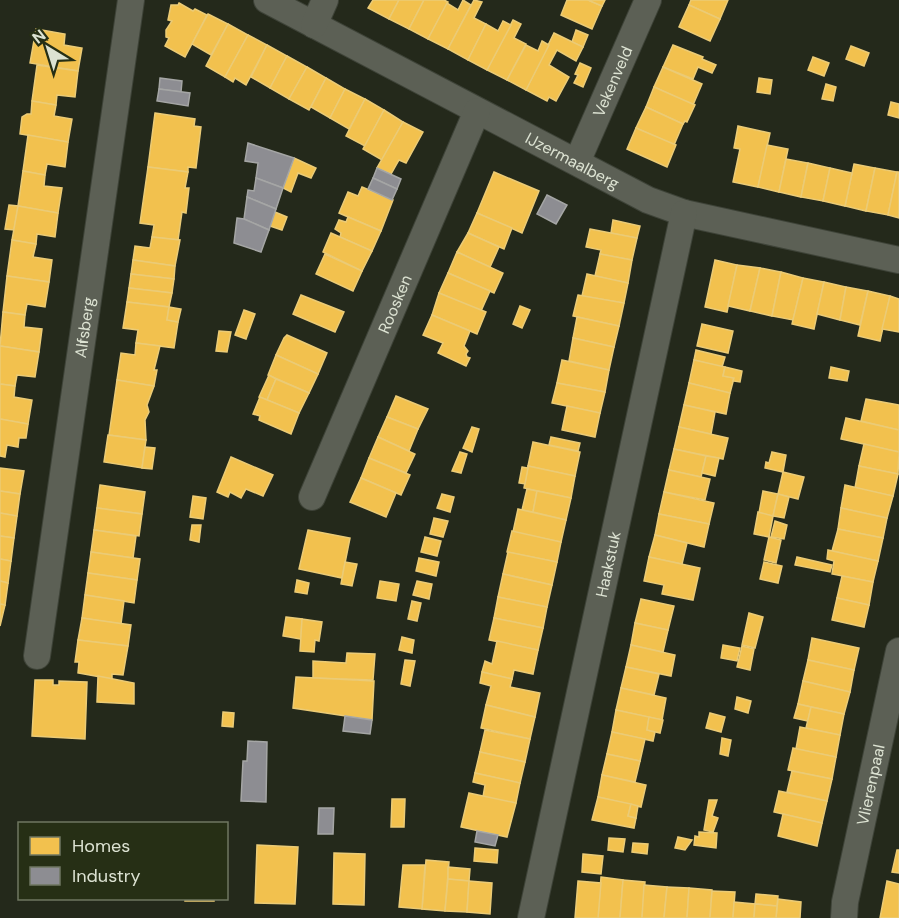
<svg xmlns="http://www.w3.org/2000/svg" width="899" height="918" font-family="'DM Sans',sans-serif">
<rect width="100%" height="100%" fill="#24291b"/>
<g fill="#f2c14e" stroke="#ebcb76" stroke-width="1.5">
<path d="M 373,0 L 399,0 L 389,19 L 368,8 Z"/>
<path d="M 399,0 L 424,0 L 409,29 L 389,19 Z"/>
<path d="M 424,0 L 444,0 L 448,2 L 428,39 L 409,29 Z"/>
<path d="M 463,0 L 471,5 L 448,49 L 428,39 L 447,3 L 458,10 Z"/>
<path d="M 474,0 L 482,2 L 474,18 L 486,24 L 468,60 L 448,49 Z"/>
<path d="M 567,0 L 588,0 L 602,6 L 592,29 L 561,15 Z"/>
<path d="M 588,0 L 605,0 L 602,6 Z"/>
<path d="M 691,0 L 728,0 L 720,19 L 689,5 Z"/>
<path d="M 179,3 L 193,11 L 195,9 L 207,15 L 185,57 L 165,46 L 169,38 L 166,37 L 166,30 L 172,21 L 168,20 L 171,5 L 178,5 Z"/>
<path d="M 689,5 L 720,19 L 710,41 L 679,27 Z"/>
<path d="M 208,14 L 228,24 L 211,55 L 192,44 Z"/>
<path d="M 513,20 L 521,24 L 514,38 L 526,44 L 507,80 L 487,70 Z"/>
<path d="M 503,21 L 511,25 L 487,70 L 468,60 L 486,24 L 498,31 Z"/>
<path d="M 228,24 L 248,35 L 225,77 L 206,66 Z"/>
<path d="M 36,29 L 65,34 L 64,45 L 82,48 L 78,71 L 30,63 Z"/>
<path d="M 576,30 L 588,35 L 583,47 L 572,42 Z"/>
<path d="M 554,33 L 583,47 L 576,61 L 557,50 L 549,65 L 569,77 L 556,101 L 549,97 L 547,101 L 526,90 Z"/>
<path d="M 248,35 L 267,45 L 246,85 L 235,78 L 233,82 L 225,77 Z"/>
<path d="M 542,41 L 549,45 L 526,90 L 507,80 L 526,45 L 538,51 Z"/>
<path d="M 267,45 L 287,56 L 270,88 L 251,77 Z"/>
<path d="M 673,45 L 703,57 L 702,59 L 716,65 L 712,73 L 698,67 L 693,79 L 663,67 Z"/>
<path d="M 851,46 L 869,53 L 864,66 L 846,59 Z"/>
<path d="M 287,56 L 307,67 L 289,99 L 270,88 Z"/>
<path d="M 813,57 L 829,63 L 824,76 L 808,70 Z"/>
<path d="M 580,63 L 591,68 L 583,87 L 574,83 L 578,75 L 575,74 Z"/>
<path d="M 37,65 L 78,71 L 75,97 L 57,95 L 56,105 L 32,101 Z"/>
<path d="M 307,67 L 326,78 L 309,110 L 289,99 Z"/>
<path d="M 663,67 L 702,84 L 693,105 L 654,87 Z"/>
<path d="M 326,78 L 345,89 L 330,118 L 311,107 Z"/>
<path d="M 759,78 L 772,80 L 770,94 L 757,92 Z"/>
<path d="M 826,84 L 836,87 L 833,101 L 822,99 Z"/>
<path d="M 654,87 L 695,105 L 687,122 L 685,121 L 683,124 L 646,107 Z"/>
<path d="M 345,89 L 365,99 L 349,129 L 330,118 Z"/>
<path d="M 365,99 L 384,110 L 365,146 L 346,136 Z"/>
<path d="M 32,101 L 56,105 L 54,116 L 72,119 L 68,142 L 20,134 L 22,117 L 27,114 L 31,114 Z"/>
<path d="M 891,102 L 899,104 L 899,118 L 888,115 Z"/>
<path d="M 646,107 L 683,124 L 674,145 L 636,128 Z"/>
<path d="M 384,110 L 403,122 L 382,160 L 363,149 Z"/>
<path d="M 155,113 L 195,119 L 194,126 L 201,127 L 196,168 L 188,167 L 188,172 L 148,167 Z"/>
<path d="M 403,122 L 423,132 L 406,163 L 399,160 L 391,174 L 377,168 Z"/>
<path d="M 738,126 L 770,133 L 758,187 L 733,182 L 740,149 L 734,148 Z"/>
<path d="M 636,128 L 676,145 L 667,167 L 627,149 Z"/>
<path d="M 28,135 L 68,142 L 65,167 L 47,164 L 45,175 L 23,171 Z"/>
<path d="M 767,145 L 788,149 L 779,192 L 758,187 Z"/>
<path d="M 294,158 L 316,168 L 311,178 L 298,173 L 291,192 L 283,188 Z"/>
<path d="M 786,159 L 808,163 L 801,197 L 779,192 Z"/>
<path d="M 808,163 L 830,168 L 823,201 L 801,197 Z"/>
<path d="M 854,164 L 875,168 L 866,211 L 845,206 Z"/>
<path d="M 148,167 L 188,172 L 185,188 L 189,188 L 186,213 L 182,212 L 178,240 L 152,237 L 154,225 L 140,223 Z"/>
<path d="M 830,168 L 852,173 L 845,206 L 823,201 Z"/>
<path d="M 875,168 L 897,172 L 888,215 L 866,211 Z"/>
<path d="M 23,171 L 45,175 L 44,186 L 62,188 L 58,213 L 18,206 Z"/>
<path d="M 494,172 L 539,191 L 522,233 L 477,213 Z"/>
<path d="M 897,172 L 899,172 L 899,218 L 888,215 Z"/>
<path d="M 362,187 L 393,200 L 381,231 L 339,213 L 348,192 L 358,196 Z"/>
<path d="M 9,205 L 18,206 L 14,230 L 5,229 Z"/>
<path d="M 18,206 L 58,213 L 55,237 L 37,234 L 36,244 L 12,240 Z"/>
<path d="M 275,212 L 287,217 L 282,230 L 270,226 Z"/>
<path d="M 477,213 L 512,228 L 504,249 L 468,233 Z"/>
<path d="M 348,217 L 381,231 L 372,251 L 340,237 L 341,233 L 335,229 L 339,220 L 346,222 Z"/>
<path d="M 613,220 L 640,226 L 637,238 L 611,233 Z"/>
<path d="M 590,229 L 637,238 L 632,260 L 600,254 L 601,250 L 586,247 Z"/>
<path d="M 331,233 L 372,251 L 362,271 L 323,252 Z"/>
<path d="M 468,233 L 499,247 L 490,267 L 457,252 Z"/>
<path d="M 152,237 L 180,240 L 175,266 L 133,260 L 135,246 L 150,248 Z"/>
<path d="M 12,240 L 36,244 L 33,257 L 52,260 L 49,282 L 7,276 Z"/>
<path d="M 457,252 L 503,273 L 494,293 L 448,273 Z"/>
<path d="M 325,254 L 362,271 L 353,291 L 316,274 Z"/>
<path d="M 600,254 L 632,260 L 628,283 L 595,276 Z"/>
<path d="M 133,260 L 175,266 L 174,279 L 131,274 Z"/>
<path d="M 715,260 L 737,265 L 727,312 L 705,307 Z"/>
<path d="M 737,265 L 760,268 L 750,311 L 728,306 Z"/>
<path d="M 760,268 L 781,272 L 772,316 L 750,311 Z"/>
<path d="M 781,272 L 803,278 L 793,320 L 772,316 Z"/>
<path d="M 448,273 L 490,291 L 481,311 L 439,293 Z"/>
<path d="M 131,274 L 174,279 L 172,293 L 129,288 Z"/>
<path d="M 587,274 L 628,283 L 624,303 L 582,296 Z"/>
<path d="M 7,276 L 49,282 L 45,307 L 27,304 L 25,315 L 3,312 Z"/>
<path d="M 803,278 L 824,282 L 814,329 L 792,324 Z"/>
<path d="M 824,282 L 846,287 L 840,320 L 817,314 Z"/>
<path d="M 846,287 L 868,291 L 860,325 L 840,320 Z"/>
<path d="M 129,288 L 172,293 L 169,307 L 127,302 Z"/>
<path d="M 868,291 L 890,296 L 880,341 L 858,336 Z"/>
<path d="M 439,293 L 486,312 L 477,334 L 432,315 Z"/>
<path d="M 301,295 L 344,312 L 335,332 L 293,314 Z"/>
<path d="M 578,295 L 624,303 L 619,326 L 573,316 Z"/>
<path d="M 890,296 L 899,299 L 899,332 L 882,329 Z"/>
<path d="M 127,302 L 169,307 L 167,320 L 178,322 L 174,348 L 136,343 L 138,330 L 123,328 Z"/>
<path d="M 520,306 L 530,310 L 522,328 L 513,324 Z"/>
<path d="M 169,307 L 181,309 L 178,322 L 167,320 Z"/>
<path d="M 244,310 L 255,314 L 246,339 L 235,335 Z"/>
<path d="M 3,312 L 25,315 L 24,327 L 42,329 L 39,352 L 0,346 Z"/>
<path d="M 432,315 L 470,331 L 464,346 L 468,351 L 466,354 L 467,357 L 470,358 L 466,366 L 438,353 L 443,343 L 423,335 Z"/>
<path d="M 577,317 L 619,326 L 614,347 L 573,338 Z"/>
<path d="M 702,324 L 733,331 L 728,353 L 697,346 Z"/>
<path d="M 219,331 L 231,332 L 227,352 L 216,351 Z"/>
<path d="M 287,335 L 327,353 L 318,374 L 276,355 L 284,338 Z"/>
<path d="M 573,338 L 614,347 L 609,370 L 569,361 Z"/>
<path d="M 136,343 L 160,346 L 154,370 L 157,370 L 154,386 L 117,380 L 121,353 L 135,355 Z"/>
<path d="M 0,346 L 39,352 L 35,377 L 17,375 L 15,386 L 0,384 Z"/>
<path d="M 696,350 L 725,357 L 722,367 L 694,360 Z"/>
<path d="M 276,355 L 318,374 L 309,393 L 268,375 Z"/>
<path d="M 562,360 L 609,370 L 605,392 L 557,383 Z"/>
<path d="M 694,360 L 725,367 L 723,376 L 734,378 L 730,393 L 689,383 Z"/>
<path d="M 725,367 L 742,371 L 740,382 L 733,381 L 734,378 L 723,376 Z"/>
<path d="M 831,367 L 849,371 L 847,381 L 829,378 Z"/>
<path d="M 269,375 L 276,379 L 267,400 L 259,397 Z"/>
<path d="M 276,379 L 309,393 L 299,413 L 267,400 Z"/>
<path d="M 117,380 L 154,386 L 147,405 L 149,412 L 145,420 L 146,440 L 109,435 Z"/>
<path d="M 557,383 L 605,392 L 600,413 L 552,403 Z"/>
<path d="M 689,383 L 730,393 L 726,414 L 684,405 Z"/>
<path d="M 0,384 L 15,386 L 14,397 L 32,400 L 28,424 L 0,419 Z"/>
<path d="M 396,396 L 428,409 L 418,429 L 387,417 Z"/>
<path d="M 260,397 L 299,413 L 291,434 L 259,420 L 260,416 L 253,414 Z"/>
<path d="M 866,399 L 899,405 L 899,430 L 861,421 Z"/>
<path d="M 684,405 L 715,412 L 711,434 L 679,427 Z"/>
<path d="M 567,406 L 600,413 L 595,437 L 562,430 Z"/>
<path d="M 387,417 L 418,429 L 409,451 L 378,437 Z"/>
<path d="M 846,418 L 899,430 L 899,452 L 841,439 Z"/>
<path d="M 0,419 L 28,424 L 26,438 L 19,438 L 18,447 L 7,445 L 5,457 L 0,456 Z"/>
<path d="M 472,427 L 479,429 L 472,452 L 463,448 Z"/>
<path d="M 679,427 L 728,438 L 723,459 L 674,449 Z"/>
<path d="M 108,435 L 146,440 L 142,468 L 104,462 Z"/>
<path d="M 378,437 L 415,454 L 406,473 L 369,458 Z"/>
<path d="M 551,437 L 580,443 L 578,451 L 549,445 Z"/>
<path d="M 533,442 L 580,452 L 575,476 L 528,466 Z"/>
<path d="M 864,444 L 899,452 L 898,474 L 859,466 Z"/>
<path d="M 145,447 L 155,448 L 152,469 L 142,468 Z"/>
<path d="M 674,449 L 706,456 L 701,477 L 669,470 Z"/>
<path d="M 460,452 L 467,454 L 461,473 L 452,471 Z"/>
<path d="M 772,452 L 786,455 L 783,472 L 765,468 L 766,462 L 769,463 Z"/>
<path d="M 706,456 L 719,458 L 715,476 L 702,473 Z"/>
<path d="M 231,457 L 273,475 L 263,496 L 246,489 L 241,498 L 230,492 L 228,497 L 217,492 Z"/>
<path d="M 369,458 L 410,475 L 401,495 L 361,478 Z"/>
<path d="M 528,466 L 575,476 L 571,498 L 524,488 Z"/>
<path d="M 859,466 L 898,474 L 893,496 L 855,488 Z"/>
<path d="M 522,467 L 528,468 L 525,484 L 519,483 Z"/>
<path d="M 0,468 L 24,471 L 20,494 L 0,491 Z"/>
<path d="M 669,470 L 710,479 L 705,500 L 664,492 Z"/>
<path d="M 783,472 L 804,477 L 798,499 L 778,494 Z"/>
<path d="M 361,478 L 396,493 L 386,517 L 350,502 Z"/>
<path d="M 100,485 L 145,492 L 142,514 L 97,508 Z"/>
<path d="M 845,485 L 893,496 L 887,518 L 841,508 Z"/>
<path d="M 527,489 L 537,491 L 533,512 L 522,510 Z"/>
<path d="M 0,491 L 20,494 L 17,516 L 0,513 Z"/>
<path d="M 537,491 L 571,498 L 566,520 L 533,512 Z"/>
<path d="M 763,491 L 778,494 L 773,516 L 759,513 Z"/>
<path d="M 664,492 L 714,503 L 709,524 L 659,514 Z"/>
<path d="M 442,494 L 454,497 L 450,512 L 437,508 Z"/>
<path d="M 778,494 L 789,497 L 784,518 L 773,516 Z"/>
<path d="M 193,496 L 206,498 L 203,519 L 190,517 Z"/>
<path d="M 97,508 L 142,514 L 139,536 L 94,530 Z"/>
<path d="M 841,508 L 887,518 L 883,538 L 838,529 Z"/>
<path d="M 518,509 L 566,520 L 561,542 L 513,532 Z"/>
<path d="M 758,512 L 773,516 L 769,537 L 754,534 Z"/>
<path d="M 0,513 L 17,516 L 14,538 L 0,536 Z"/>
<path d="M 659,514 L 709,524 L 704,547 L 655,535 Z"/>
<path d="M 434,518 L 448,521 L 443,537 L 430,534 Z"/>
<path d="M 775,521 L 787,525 L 784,539 L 771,537 Z"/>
<path d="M 192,525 L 201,525 L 199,542 L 190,540 Z"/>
<path d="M 838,529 L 883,538 L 878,561 L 832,551 Z"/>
<path d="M 94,530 L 136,536 L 133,558 L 91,552 Z"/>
<path d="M 308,530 L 350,538 L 342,578 L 299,569 Z"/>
<path d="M 512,531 L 561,542 L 557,562 L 507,552 Z"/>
<path d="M 655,535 L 687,543 L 682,564 L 649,557 Z"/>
<path d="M 0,536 L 14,538 L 11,561 L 0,559 Z"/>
<path d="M 425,537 L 441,541 L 437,556 L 421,552 Z"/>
<path d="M 769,537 L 781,540 L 776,563 L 764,560 Z"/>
<path d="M 828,550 L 878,561 L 873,582 L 832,574 L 834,561 L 827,559 Z"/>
<path d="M 91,552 L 140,559 L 137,580 L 88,573 Z"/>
<path d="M 508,552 L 557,562 L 552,585 L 503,574 Z"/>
<path d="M 649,557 L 700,568 L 693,600 L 662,594 L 664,585 L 644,581 Z"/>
<path d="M 797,557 L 832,565 L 830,572 L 795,565 Z"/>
<path d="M 419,558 L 439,562 L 436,576 L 416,571 Z"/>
<path d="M 0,559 L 11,561 L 8,583 L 0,581 Z"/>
<path d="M 345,562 L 357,564 L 352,586 L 341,584 Z"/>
<path d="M 764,562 L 782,566 L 778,583 L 760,579 Z"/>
<path d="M 88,573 L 137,580 L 134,603 L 85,595 Z"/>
<path d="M 503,574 L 552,585 L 547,607 L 498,597 Z"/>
<path d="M 842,576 L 873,582 L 869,605 L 837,598 Z"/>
<path d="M 297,580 L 309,583 L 307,594 L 295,592 Z"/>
<path d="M 0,581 L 8,583 L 5,605 L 0,604 Z"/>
<path d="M 380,581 L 399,584 L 396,601 L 377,598 Z"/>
<path d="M 417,581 L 432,584 L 429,599 L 413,595 Z"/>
<path d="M 85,595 L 124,601 L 121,624 L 82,618 Z"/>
<path d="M 498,597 L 547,607 L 543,628 L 494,618 Z"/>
<path d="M 837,598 L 869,605 L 864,627 L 832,620 Z"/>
<path d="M 641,599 L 674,606 L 668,630 L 635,623 Z"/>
<path d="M 412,601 L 421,603 L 417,621 L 408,619 Z"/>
<path d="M 0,604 L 5,605 L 0,626 Z"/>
<path d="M 749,613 L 763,617 L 755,648 L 742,645 Z"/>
<path d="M 286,617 L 302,619 L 301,639 L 283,636 Z"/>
<path d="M 82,618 L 131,625 L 128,646 L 78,640 Z"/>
<path d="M 494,618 L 543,628 L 538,650 L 489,640 Z"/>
<path d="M 302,619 L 322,622 L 319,641 L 315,640 L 314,652 L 300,651 Z"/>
<path d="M 635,623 L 668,630 L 663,652 L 631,645 Z"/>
<path d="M 402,637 L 414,640 L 412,653 L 399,650 Z"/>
<path d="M 812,638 L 859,648 L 854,670 L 808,660 Z"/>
<path d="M 78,640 L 128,646 L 123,675 L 112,674 L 112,679 L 78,673 L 79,662 L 75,662 Z"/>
<path d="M 497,641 L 538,650 L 533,674 L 514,670 L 512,679 L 482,672 L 485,661 L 492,664 Z"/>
<path d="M 631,645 L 675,655 L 671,676 L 626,667 Z"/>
<path d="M 723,645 L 740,648 L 737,661 L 721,658 Z"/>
<path d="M 742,646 L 754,649 L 750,670 L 737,667 Z"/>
<path d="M 347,653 L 375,654 L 373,680 L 313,678 L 313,661 L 346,663 Z"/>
<path d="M 405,660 L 415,661 L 410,686 L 401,684 Z"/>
<path d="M 808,660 L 854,670 L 850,692 L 803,681 Z"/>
<path d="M 626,667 L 659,674 L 654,695 L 621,688 Z"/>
<path d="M 482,672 L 512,679 L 510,687 L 540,693 L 535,717 L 486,705 L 491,686 L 480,683 Z"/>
<path d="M 98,676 L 134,683 L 134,704 L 97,702 Z"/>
<path d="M 296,677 L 374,681 L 372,720 L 293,708 Z"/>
<path d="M 35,680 L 53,680 L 53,685 L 59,685 L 59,681 L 87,682 L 85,739 L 32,736 Z"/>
<path d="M 803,681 L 850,692 L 844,714 L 798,704 Z"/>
<path d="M 621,688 L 666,698 L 662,720 L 616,710 Z"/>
<path d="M 737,697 L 751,701 L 748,713 L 735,709 Z"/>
<path d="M 798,704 L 811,707 L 808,721 L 794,718 Z"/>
<path d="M 486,705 L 535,717 L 530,739 L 481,728 Z"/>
<path d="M 811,707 L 844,714 L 840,735 L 806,728 Z"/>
<path d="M 616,710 L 649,717 L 647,730 L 655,732 L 653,741 L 612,732 Z"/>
<path d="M 223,712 L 234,713 L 233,727 L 222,726 Z"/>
<path d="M 710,713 L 725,717 L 721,732 L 706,728 Z"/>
<path d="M 649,717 L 663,720 L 660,733 L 647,730 Z"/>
<path d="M 800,727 L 840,735 L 836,757 L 796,749 Z"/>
<path d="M 485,730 L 530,739 L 525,762 L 480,752 Z"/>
<path d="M 612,732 L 645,739 L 640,761 L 607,754 Z"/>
<path d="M 722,738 L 731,740 L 728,756 L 720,754 Z"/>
<path d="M 793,748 L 836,757 L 832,779 L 788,770 Z"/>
<path d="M 480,752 L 525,762 L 520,783 L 475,773 Z"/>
<path d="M 607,754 L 640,761 L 635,782 L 602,775 Z"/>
<path d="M 792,771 L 832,779 L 827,801 L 787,792 Z"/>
<path d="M 475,773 L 520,783 L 516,803 L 483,797 L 485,785 L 473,782 Z"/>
<path d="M 602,775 L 646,785 L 641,807 L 598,797 Z"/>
<path d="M 779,791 L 827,801 L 822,823 L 774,812 Z"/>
<path d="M 469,793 L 516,803 L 507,837 L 461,827 Z"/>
<path d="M 598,797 L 631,804 L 628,816 L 636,818 L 634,828 L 592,820 Z"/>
<path d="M 392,799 L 405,799 L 404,827 L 391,827 Z"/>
<path d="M 709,800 L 717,800 L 712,816 L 718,818 L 713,832 L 704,830 Z"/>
<path d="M 631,804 L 638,806 L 636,818 L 628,816 Z"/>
<path d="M 783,814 L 822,823 L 817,846 L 778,836 Z"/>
<path d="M 699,832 L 717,833 L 716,848 L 694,845 L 695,836 L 699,837 Z"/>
<path d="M 678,837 L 692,840 L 685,850 L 675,848 Z"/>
<path d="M 609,838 L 625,839 L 623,852 L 608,850 Z"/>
<path d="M 633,843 L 648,844 L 647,854 L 632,852 Z"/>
<path d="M 257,845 L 298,847 L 295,904 L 255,903 Z"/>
<path d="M 475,848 L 498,850 L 497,863 L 474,861 Z"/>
<path d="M 897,850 L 899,850 L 899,873 L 892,872 Z"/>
<path d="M 334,853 L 365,854 L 364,905 L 333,904 Z"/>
<path d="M 583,854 L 603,856 L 601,874 L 582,872 Z"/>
<path d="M 426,860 L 449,862 L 445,911 L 422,909 Z"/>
<path d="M 403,865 L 425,865 L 422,909 L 399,907 Z"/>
<path d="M 448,867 L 470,869 L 469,881 L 448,879 Z"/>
<path d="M 601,877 L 623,880 L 620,918 L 598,918 Z"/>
<path d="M 448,879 L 469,881 L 467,912 L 445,911 Z"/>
<path d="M 623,880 L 645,882 L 642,918 L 620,918 Z"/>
<path d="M 469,881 L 492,883 L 490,914 L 467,912 Z"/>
<path d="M 578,881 L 601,883 L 598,918 L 575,918 Z"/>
<path d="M 887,881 L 899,884 L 899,918 L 880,918 Z"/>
<path d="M 644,885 L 667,887 L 664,918 L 642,918 Z"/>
<path d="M 667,887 L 689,888 L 687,918 L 664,918 Z"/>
<path d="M 689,888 L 712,890 L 710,918 L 687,918 Z"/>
<path d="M 712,891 L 735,892 L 733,918 L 710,918 Z"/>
<path d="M 756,894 L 778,896 L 777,906 L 755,904 Z"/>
<rect x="185" y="898" width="29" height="3"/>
<path d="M 778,899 L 801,902 L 800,918 L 776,918 Z"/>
<path d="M 734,902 L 755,904 L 754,918 L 733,918 Z"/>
<path d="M 755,904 L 777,906 L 776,918 L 754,918 Z"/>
</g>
<g fill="#8d8d92" stroke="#a5a6a5" stroke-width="1.5">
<path d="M 160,78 L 182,81 L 181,92 L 159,89 Z"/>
<path d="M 159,89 L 190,93 L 188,106 L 157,101 Z"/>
<path d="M 248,143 L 294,158 L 283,188 L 256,178 L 258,163 L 245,161 Z"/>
<path d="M 377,168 L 401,179 L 397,189 L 373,178 Z"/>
<path d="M 256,178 L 283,188 L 276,209 L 247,197 L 248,190 L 254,191 Z"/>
<path d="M 373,178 L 397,189 L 392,200 L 368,189 Z"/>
<path d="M 547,195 L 567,205 L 556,224 L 537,214 Z"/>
<path d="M 247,197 L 276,209 L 269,230 L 244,219 Z"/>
<path d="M 237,218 L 244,219 L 269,230 L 261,252 L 234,243 Z"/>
<path d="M 345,716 L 372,720 L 370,734 L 343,731 Z"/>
<path d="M 248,741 L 267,742 L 266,802 L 241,801 L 243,761 L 247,761 Z"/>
<path d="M 319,808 L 334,808 L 333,834 L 318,834 Z"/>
<path d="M 477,831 L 498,835 L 495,846 L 475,842 Z"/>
</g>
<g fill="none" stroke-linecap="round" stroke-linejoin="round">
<defs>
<g id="minor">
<path id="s1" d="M 267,0 L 648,200 L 684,213 L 899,260"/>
<path d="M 314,25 L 325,0"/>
<path id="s2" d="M 577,162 L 648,0"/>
<path id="s3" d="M 312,497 L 477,111"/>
<path id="s4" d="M 37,656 L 131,0"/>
<path id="s5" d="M 531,918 L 684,213"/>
<path id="s6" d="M 844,918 L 845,902 L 899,651"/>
</g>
</defs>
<use href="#minor" stroke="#3e4338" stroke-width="28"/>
<use href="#minor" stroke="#5c6055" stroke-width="26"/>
</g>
<g text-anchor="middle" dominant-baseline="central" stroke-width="6" stroke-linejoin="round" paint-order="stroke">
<g font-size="16" fill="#dce2d2" stroke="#262f15">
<text stroke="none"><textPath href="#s2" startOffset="88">Vekenveld</textPath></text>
<text stroke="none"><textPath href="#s1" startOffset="345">IJzermaalberg</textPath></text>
<text stroke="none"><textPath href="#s3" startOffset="210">Roosken</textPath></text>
<text stroke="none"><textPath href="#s4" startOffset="332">Alfsberg</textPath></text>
<text stroke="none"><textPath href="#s5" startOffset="362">Haakstuk</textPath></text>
<text stroke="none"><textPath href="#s6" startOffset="136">Vlierenpaal</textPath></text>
</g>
</g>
<rect x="18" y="822" width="210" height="78" fill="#262f15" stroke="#6f7761" stroke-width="1.5"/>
<rect x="30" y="837" width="30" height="18" fill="#f2c14e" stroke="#6f7761" stroke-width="1.5"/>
<text x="72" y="852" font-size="18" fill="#dce2d2">Homes</text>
<rect x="30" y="867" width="30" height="18" fill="#8d8d92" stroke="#6f7761" stroke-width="1.5"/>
<text x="72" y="882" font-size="18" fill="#dce2d2">Industry</text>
<g transform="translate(48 48) rotate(322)" stroke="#262f15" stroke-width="4.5" paint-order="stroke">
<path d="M0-4.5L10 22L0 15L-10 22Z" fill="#dce2d2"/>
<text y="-9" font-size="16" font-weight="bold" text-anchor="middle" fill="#dce2d2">N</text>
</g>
</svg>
